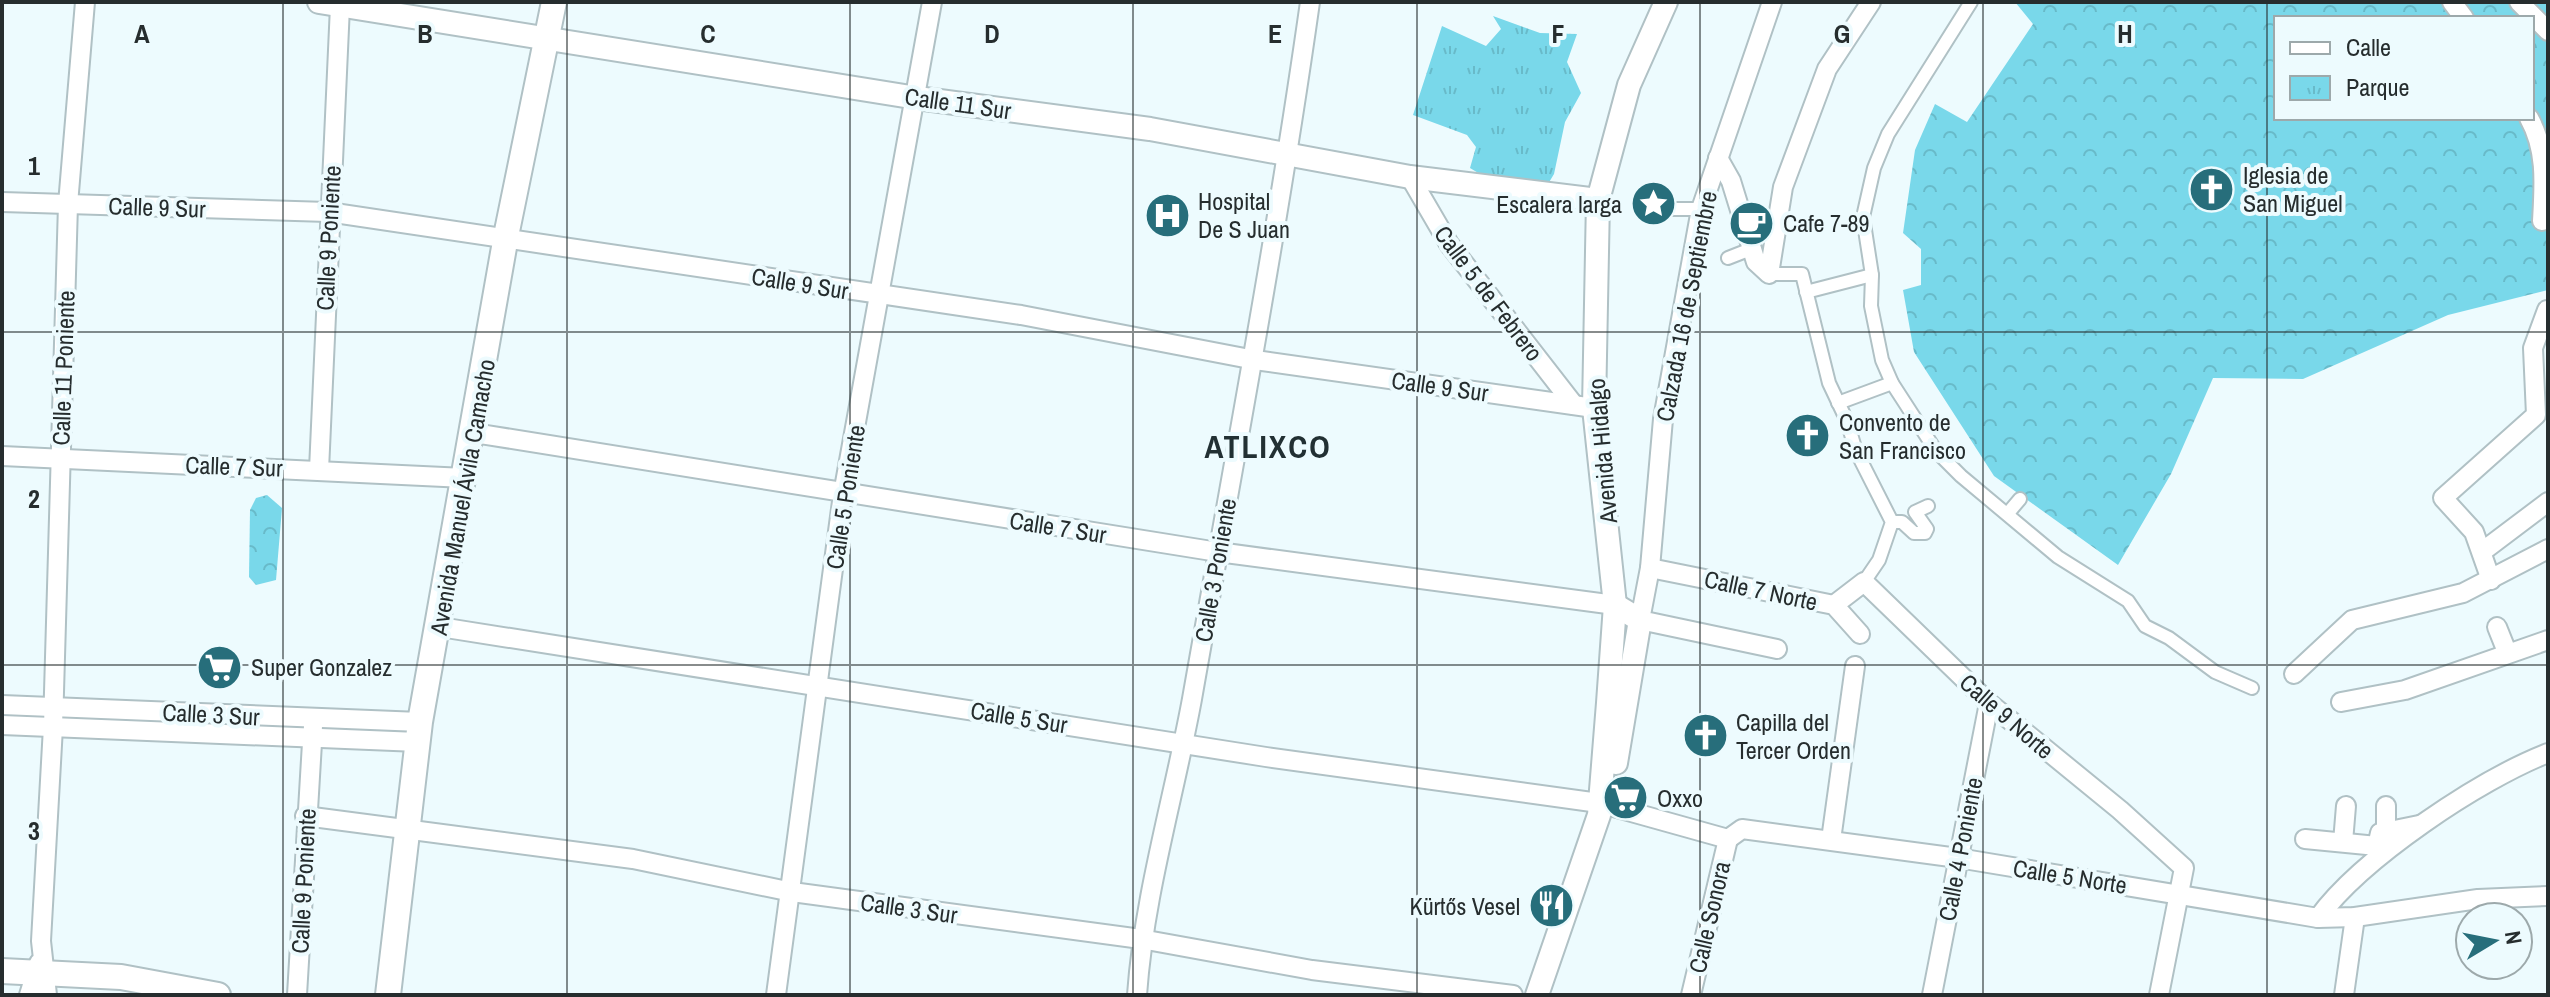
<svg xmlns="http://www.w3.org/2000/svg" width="2550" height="997" font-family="'Archivo Narrow',sans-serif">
<defs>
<pattern id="forest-crowns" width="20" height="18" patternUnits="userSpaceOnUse" patternTransform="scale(2)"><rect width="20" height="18" fill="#79d8ea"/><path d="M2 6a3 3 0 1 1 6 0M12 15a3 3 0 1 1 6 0" fill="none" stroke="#68bac9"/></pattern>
<pattern id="park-tufts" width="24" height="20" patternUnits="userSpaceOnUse" patternTransform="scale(2)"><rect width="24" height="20" fill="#79d8ea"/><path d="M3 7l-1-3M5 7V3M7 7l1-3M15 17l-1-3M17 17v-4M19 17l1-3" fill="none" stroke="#68bac9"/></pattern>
</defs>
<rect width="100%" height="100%" fill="#edfbfe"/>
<g fill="url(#forest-crowns)" fill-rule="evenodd">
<path d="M 2015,2 L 2548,2 L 2548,290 L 2448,315 L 2303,379 L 2213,378 L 2171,474 L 2118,565 L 1994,476 L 1914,352 L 1903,290 L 1921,285 L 1921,249 L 1903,233 L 1915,150 L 1935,104 L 1967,122 L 2033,24 ZM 2276,18 L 2532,18 L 2532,118 L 2276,118 Z"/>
<path d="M 267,495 L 282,508 L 276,580 L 256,585 L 249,577 L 250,510 L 256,498 Z"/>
</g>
<path fill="url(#park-tufts)" d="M 1493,16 L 1540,33 L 1577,34 L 1567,62 L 1581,93 L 1565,122 L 1554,174 L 1545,189 L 1485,177 L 1470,168 L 1476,147 L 1467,135 L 1413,115 L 1442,26 L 1486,46 L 1501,29 Z"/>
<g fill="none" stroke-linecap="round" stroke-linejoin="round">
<defs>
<g id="pedestrian">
<path d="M 1971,2 L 1888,134 L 1874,168 L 1863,217 L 1872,275 L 1871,306 L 1882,360 L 1892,383 L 1936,451 L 1961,476 L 2058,557 L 2128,601 L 2145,626 L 2169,638 L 2215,672 L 2252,688"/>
<path d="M 1664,209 L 1701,209"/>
<path d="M 1728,258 L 1751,249"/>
<path d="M 1769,274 L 1802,274 L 1829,383 L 1847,421 L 1856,451 L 1892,522 L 1879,560 L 1864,582"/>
<path d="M 1806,292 L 1872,275"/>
<path d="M 1838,403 L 1892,383"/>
<path d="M 2009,512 L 2020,499"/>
<path d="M 1892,522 L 1902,522 L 1914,533 L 1925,533 L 1927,529 L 1915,512 L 1928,506"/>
</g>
<g id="minor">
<path d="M 1772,2 L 1701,209 L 1663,419 L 1650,568 L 1640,620 L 1777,649"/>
<path d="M 2452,2 L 2464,18"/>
<path d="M 2519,2 L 2548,31"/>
<path d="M 2529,118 C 2547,150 2544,185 2542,221"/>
<path d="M 1718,158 L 1731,181 L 1756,262 L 1769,274 L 1783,187 L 1827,69 L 1871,2"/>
<path d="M 1410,177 L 1449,244 L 1574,405"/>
<path d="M 2,202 L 328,212 L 1021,315 L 1255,360 L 1594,408"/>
<path d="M 474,433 L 1218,552 L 1615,605"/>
<path d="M 2,456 L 465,478"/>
<path d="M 319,470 L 340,6"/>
<path d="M 2483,551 L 2548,502"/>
<path d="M 1650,568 L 1834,605 L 1860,634"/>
<path d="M 2491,580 L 2474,532 L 2443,498 L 2536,415 L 2533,348 L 2547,310"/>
<path d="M 1834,605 L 1864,582 L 1989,703 L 2120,810 L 2184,868 L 2159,995"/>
<path d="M 440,627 L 1266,757 L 1599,803 L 1728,839 L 1742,829 L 1958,858 L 2318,918 L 2355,917 L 2478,899 L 2548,896"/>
<path d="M 2497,627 L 2507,652"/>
<path d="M 2294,674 L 2352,620 L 2463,593 L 2548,549"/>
<path d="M 2341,702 L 2405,690 L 2548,640"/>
<path d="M 2,705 L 420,722"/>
<path d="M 2,725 L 418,742"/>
<path d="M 2386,806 L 2386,832"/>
<path d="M 305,816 L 633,859 L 792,892 L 1141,939 L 1312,970 L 1513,995"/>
<path d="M 2305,839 L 2377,846 L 2380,833 L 2419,825"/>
<path d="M 1831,840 L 1855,666"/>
<path d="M 2343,842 L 2346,806"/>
<path d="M 2318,918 C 2362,858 2479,780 2548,753"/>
<path d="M 29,995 L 39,963"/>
<path d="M 47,995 L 41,941 L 53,727 L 68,204 L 85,2"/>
<path d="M 297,995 L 313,726"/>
<path d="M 776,995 L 843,494 L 932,2"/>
<path d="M 1137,995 C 1144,895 1174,797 1192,699 C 1233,466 1277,235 1310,2"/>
<path d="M 1691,995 L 1728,839"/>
<path d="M 1932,995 L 1989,703"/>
<path d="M 2344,995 L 2355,917"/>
</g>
<g id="tertiary">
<path d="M 319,2 L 917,98 L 1150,129 L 1410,177 L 1598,200"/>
<path d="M 1615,605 L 1640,620 L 1616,763"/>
<path d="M 1537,995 L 1599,815 L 1608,703 L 1615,605 L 1594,408 L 1598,200 L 1629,85 L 1666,2"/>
</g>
<g id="secondary">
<path d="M 2,971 L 121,977 L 218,995"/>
<path d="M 388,995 L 420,722 L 506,236 L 554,2"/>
</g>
</defs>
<use href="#pedestrian" stroke="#b0c1c5" stroke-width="16"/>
<use href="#minor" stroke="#b0c1c5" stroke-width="22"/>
<use href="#tertiary" stroke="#b0c1c5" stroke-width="26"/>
<use href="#secondary" stroke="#b0c1c5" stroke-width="28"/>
<use href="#pedestrian" stroke="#fff" stroke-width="12"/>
<use href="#minor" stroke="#fff" stroke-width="18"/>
<use href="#tertiary" stroke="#fff" stroke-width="22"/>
<use href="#secondary" stroke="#fff" stroke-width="24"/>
</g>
<path fill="none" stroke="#262d2e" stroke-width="2" stroke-opacity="0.55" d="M 283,2 L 283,995M 567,2 L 567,995M 850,2 L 850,995M 1133,2 L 1133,995M 1417,2 L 1417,995M 1700,2 L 1700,995M 1983,2 L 1983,995M 2267,2 L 2267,995M 2,332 L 2548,332M 2,665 L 2548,665"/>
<defs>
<symbol id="church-disc" viewBox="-11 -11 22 22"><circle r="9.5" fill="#276e7b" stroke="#edfbfe"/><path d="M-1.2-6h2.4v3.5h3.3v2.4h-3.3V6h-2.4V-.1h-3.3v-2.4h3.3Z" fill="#fff"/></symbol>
<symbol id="sight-disc" viewBox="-11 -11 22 22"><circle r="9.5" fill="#276e7b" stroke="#edfbfe"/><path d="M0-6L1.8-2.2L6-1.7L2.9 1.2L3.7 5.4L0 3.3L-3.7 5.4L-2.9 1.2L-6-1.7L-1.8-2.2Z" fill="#fff"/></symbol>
<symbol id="hospital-disc" viewBox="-11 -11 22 22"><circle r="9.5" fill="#276e7b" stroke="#edfbfe"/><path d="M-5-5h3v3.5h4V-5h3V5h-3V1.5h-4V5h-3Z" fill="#fff"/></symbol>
<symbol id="cafe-disc" viewBox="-11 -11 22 22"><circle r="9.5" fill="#276e7b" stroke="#edfbfe"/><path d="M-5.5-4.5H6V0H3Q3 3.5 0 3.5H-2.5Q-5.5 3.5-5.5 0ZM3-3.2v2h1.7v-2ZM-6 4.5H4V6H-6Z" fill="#fff"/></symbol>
<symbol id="supermarket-disc" viewBox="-11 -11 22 22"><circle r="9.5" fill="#276e7b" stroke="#edfbfe"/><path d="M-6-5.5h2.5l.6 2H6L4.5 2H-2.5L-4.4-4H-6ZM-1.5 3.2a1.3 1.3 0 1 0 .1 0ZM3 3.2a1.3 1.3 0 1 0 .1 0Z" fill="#fff"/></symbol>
<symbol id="restaurant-disc" viewBox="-11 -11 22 22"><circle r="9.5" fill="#276e7b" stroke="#edfbfe"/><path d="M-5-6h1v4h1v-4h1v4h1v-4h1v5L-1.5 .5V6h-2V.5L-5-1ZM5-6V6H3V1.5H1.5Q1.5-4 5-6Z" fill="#fff"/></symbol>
</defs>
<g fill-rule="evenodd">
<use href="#church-disc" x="2186" y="164" width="51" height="51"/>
<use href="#sight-disc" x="1628" y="178" width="51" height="51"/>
<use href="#hospital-disc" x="1142" y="190" width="51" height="51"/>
<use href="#cafe-disc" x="1726" y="198" width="51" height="51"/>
<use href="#church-disc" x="1782" y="410" width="51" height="51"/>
<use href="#supermarket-disc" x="194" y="642" width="51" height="51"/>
<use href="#church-disc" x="1680" y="710" width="51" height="51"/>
<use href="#supermarket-disc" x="1600" y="772" width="51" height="51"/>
<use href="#restaurant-disc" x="1526" y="880" width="51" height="51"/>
</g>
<g text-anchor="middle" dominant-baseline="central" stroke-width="8" stroke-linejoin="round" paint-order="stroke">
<g font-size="24" fill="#262d2e" stroke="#edfbfe">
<text transform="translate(958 103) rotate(8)">Calle 11 Sur</text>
<text transform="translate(157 207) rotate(2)">Calle 9 Sur</text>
<text transform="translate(328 238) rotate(-87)">Calle 9 Poniente</text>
<text transform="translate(800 283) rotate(9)">Calle 9 Sur</text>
<text transform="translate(1489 293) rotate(53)">Calle 5 de Febrero</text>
<text transform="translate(1686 306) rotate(-79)">Calzada 16 de Septiembre</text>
<text transform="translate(63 368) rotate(-88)">Calle 11 Poniente</text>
<text transform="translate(1440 386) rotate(8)">Calle 9 Sur</text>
<text transform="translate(1602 451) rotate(-95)">Avenida Hidalgo</text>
<text transform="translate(234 466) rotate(2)">Calle 7 Sur</text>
<text transform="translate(462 497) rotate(-80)">Avenida Manuel Ávila Camacho</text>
<text transform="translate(845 497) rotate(-81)">Calle 5 Poniente</text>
<text transform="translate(1058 527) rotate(9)">Calle 7 Sur</text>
<text transform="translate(1215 570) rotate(-80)">Calle 3 Poniente</text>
<text transform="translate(1761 590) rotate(12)">Calle 7 Norte</text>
<text transform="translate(211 714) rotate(3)">Calle 3 Sur</text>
<text transform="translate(2007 716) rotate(41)">Calle 9 Norte</text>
<text transform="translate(1019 717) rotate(9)">Calle 5 Sur</text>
<text transform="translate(1960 849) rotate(-79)">Calle 4 Poniente</text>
<text transform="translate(2070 876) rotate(9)">Calle 5 Norte</text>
<text transform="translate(303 881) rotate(-87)">Calle 9 Poniente</text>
<text transform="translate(909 908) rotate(8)">Calle 3 Sur</text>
<text transform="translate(1709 917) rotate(-77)">Calle Sonora</text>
</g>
<g font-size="24" fill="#262d2e" stroke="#edfbfe" text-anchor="start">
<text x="2243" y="175">Iglesia de<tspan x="2243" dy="28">San Miguel</tspan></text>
<text x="1198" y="201">Hospital<tspan x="1198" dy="28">De S Juan</tspan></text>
<text x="1622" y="204" text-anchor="end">Escalera larga</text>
<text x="1783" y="223">Cafe 7-89</text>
<text x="1839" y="422">Convento de<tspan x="1839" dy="28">San Francisco</tspan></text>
<text x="251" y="667">Super Gonzalez</text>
<text x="1736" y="722">Capilla del<tspan x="1736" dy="28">Tercer Orden</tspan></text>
<text x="1657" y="798">Oxxo</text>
<text x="1520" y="906" text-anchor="end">Kürtős Vesel</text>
</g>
<g font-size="32" font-weight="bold" letter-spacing="2" fill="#223033" stroke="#edfbfe">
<text x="1268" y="446">ATLIXCO</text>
</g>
</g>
<g font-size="26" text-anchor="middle" font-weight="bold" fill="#262d2e" stroke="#edfbfe" stroke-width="8" stroke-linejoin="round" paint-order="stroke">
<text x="142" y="43">A</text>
<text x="425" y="43">B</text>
<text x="708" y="43">C</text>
<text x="992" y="43">D</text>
<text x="1275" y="43">E</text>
<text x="1558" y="43">F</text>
<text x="1842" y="43">G</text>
<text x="2125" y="43">H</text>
<text x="34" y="175">1</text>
<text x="34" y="508">2</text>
<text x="34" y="840">3</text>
</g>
<rect width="2550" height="997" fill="none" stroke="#262d2e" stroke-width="8"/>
<rect x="2274" y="16" width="260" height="104" fill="#edfbfe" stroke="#9da9ab" stroke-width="2"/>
<rect x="2290" y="42" width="40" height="12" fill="#ffffff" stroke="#9da9ab" stroke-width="2"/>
<text x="2346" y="56" font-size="24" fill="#262d2e">Calle</text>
<rect x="2290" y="76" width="40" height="24" fill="url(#park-tufts)" stroke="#9da9ab" stroke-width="2"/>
<text x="2346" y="96" font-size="24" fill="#262d2e">Parque</text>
<g transform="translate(2494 941) rotate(80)"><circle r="38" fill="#edfbfe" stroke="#9da9ab" stroke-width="2"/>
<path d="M0-6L14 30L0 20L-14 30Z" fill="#276e7b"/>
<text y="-12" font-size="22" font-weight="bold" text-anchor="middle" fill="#262d2e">N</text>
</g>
</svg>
